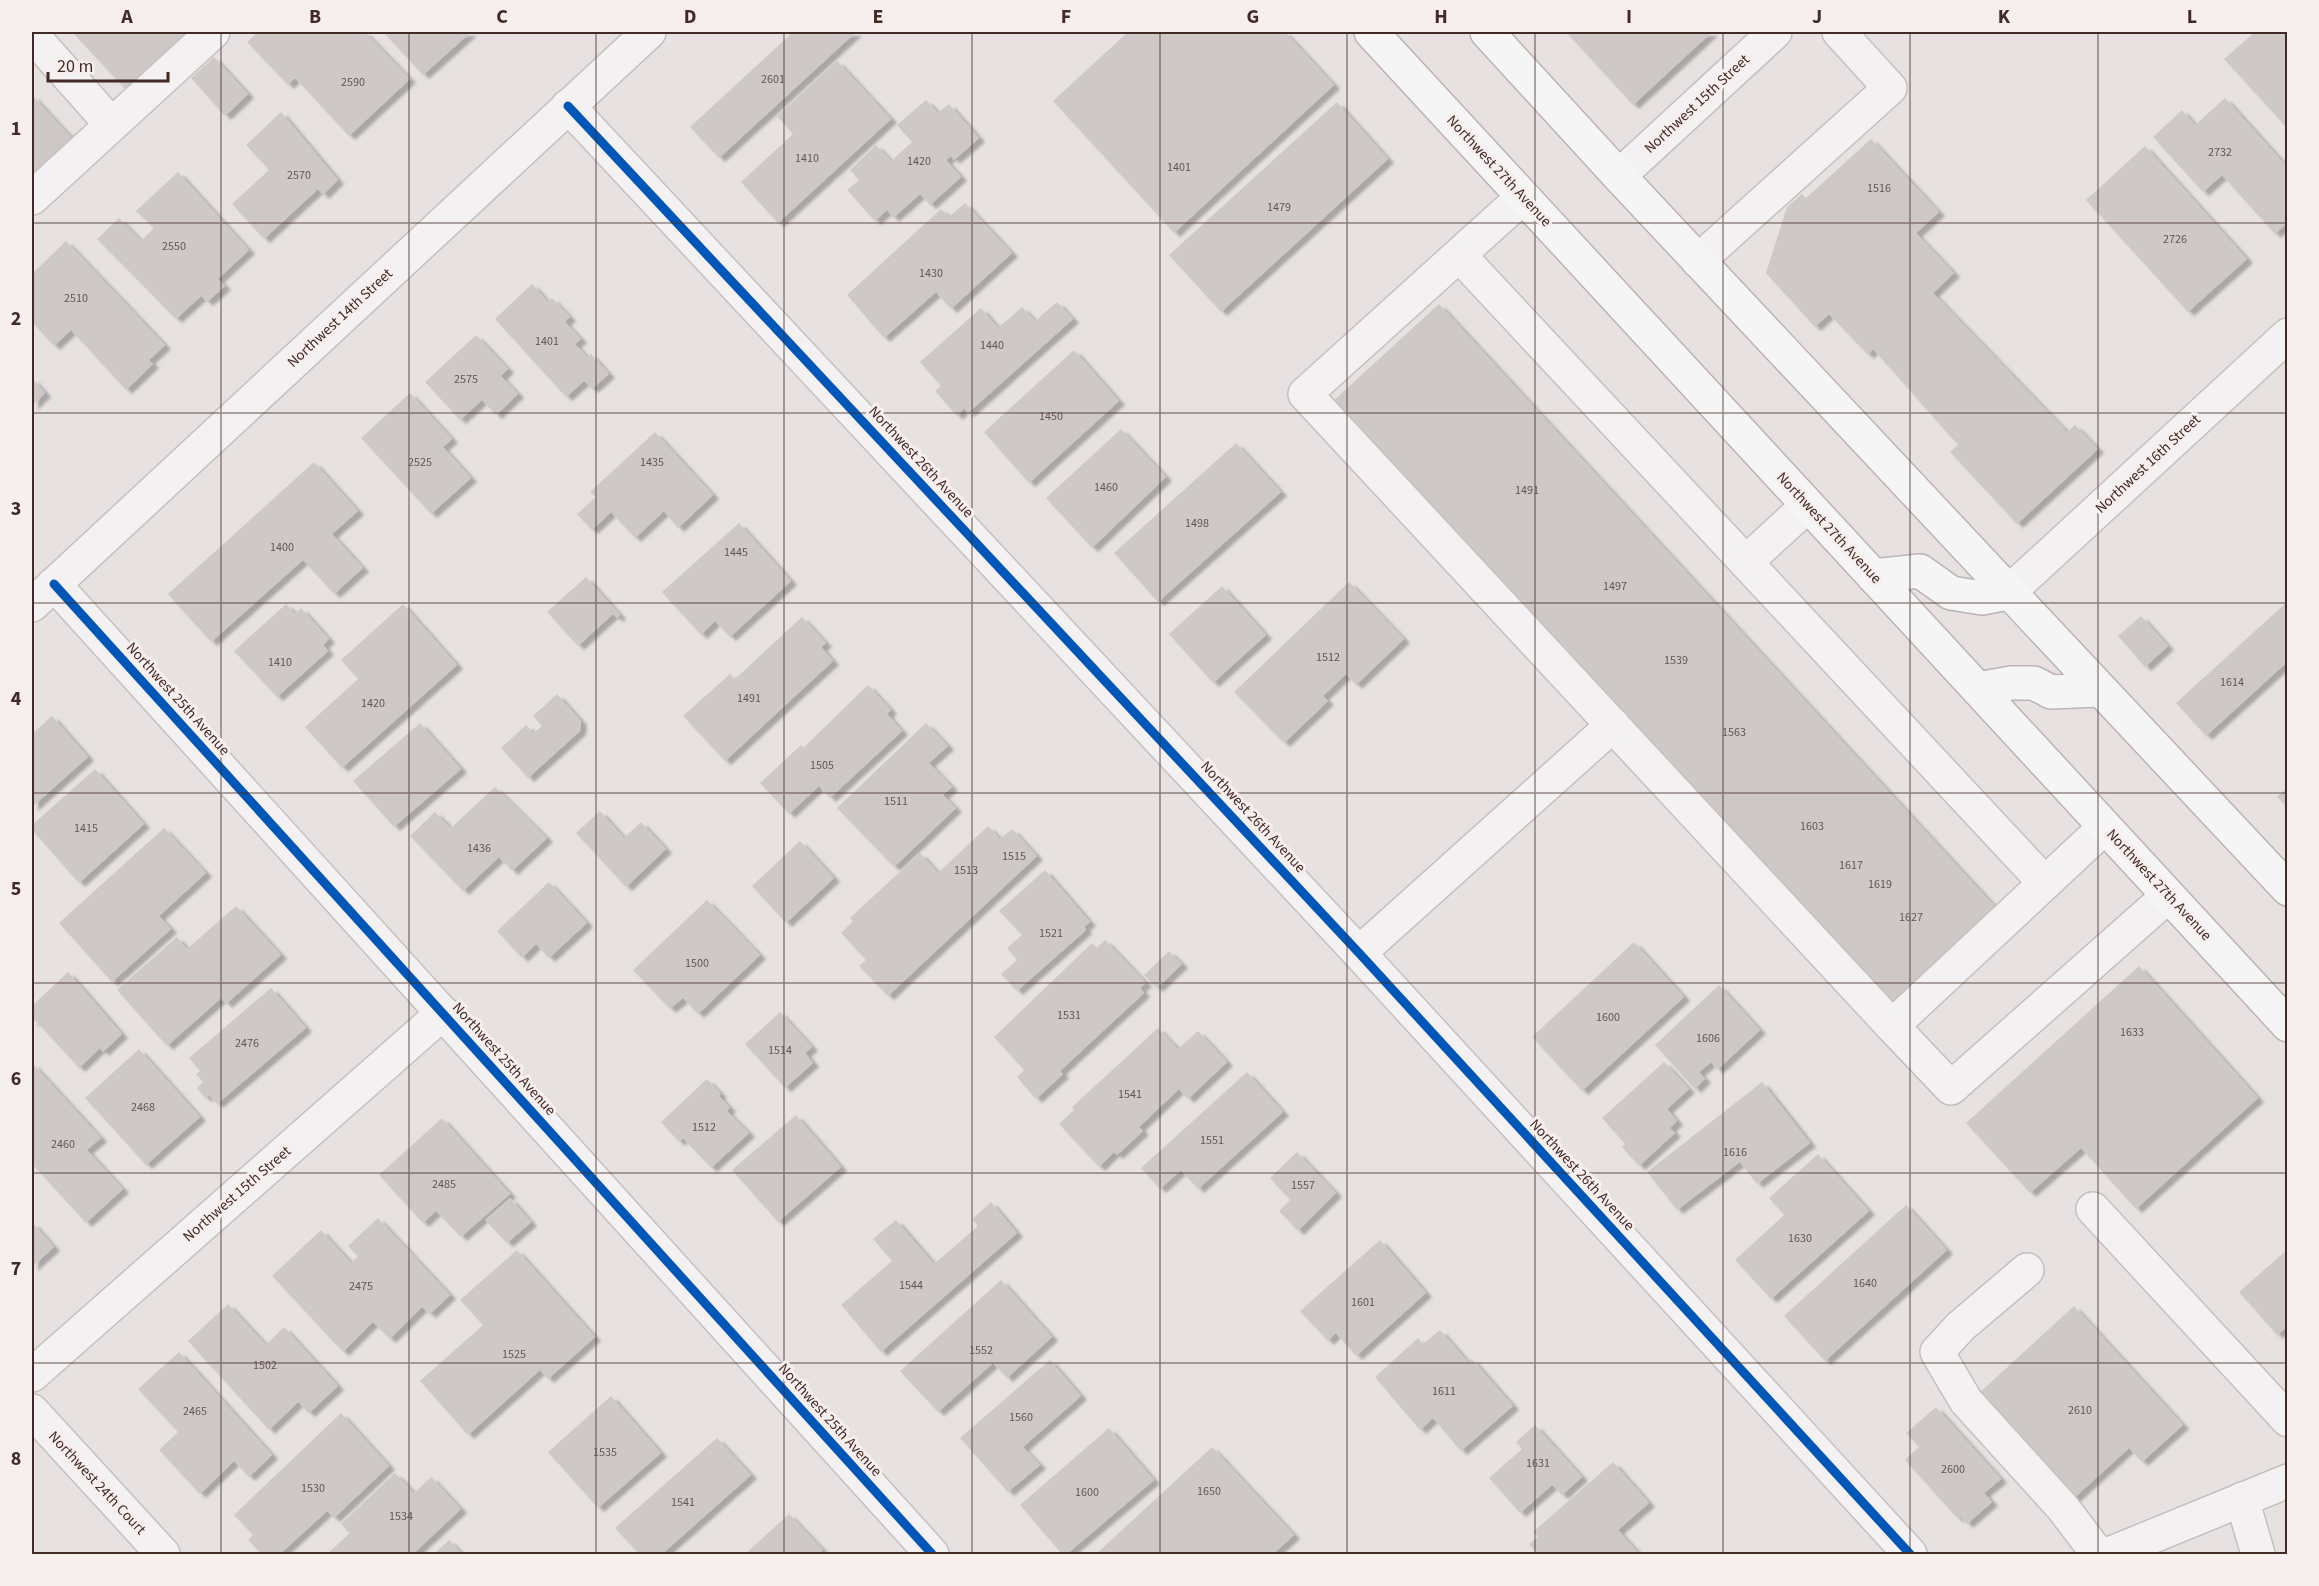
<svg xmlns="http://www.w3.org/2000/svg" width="2319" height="1586" font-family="'Source Sans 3',sans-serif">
<defs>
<filter id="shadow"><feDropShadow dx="6" dy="4" stdDeviation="1.5" flood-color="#0004"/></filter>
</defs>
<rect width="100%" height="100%" fill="#e7e2e1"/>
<g fill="#cec8c7" filter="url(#shadow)">
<path d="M 72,32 L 198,32 L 130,94 Z"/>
<path d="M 258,32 L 365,32 L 410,79 L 349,136 L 295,78 L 288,85 L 247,42 Z"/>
<path d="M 383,32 L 471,32 L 423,75 Z"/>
<path d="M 793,32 L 856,32 L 719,158 L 690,127 Z"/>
<path d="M 1128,32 L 1285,32 L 1334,85 L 1174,233 L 1053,101 Z"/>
<path d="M 1566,32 L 1712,32 L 1633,105 Z"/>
<path d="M 2255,32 L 2288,32 L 2288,129 L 2224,59 Z"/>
<path d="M 214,57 L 248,94 L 225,116 L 191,78 Z"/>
<path d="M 837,61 L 891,119 L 778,223 L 741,182 L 793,134 L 777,116 Z"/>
<path d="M 32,95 L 77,144 L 32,185 Z"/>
<path d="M 2225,98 L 2288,168 L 2288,222 L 2275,234 L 2222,175 L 2203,192 L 2153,137 L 2182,110 L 2195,125 Z"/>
<path d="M 926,100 L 938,113 L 949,104 L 979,138 L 954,160 L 951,156 L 946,160 L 961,177 L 930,205 L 920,194 L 893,218 L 887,210 L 875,221 L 847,190 L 859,180 L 850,170 L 876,145 L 891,161 L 912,142 L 897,125 Z"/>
<path d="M 1337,102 L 1388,159 L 1221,312 L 1169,255 Z"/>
<path d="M 281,112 L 338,180 L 323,195 L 318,189 L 264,239 L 232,204 L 269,170 L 246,145 Z"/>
<path d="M 1871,139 L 1939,212 L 1916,233 L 1954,273 L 1933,293 L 2067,432 L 2075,425 L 2098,449 L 2017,524 L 1950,452 L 1958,445 L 1873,349 L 1868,355 L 1829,314 L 1815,327 L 1766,273 L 1787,207 L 1802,194 L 1806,198 Z"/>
<path d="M 2145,146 L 2247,259 L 2188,312 L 2086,200 Z"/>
<path d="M 178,172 L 249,250 L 218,279 L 225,286 L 207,302 L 201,296 L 176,319 L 97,239 L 119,218 L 141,241 L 154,228 L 136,211 Z"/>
<path d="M 965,203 L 1012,253 L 951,309 L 936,292 L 884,338 L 847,295 L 941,209 L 949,217 Z"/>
<path d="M 66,241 L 165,345 L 149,360 L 153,364 L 126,390 L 71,330 L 54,346 L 32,322 L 32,274 Z"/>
<path d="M 532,284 L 548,302 L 552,298 L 570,317 L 565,322 L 581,339 L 575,344 L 587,357 L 591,354 L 609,374 L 592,389 L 584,381 L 566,397 L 495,319 Z"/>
<path d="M 1057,302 L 1073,319 L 968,413 L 964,408 L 957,416 L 935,391 L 941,386 L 920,362 L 981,308 L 998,328 L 1022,307 L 1035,321 Z"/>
<path d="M 1439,304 L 1997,909 L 1890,1009 L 1331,403 Z"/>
<path d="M 476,335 L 508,369 L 501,376 L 518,394 L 496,415 L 482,400 L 460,420 L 425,382 Z"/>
<path d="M 1074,350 L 1119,401 L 1029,483 L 984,432 Z"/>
<path d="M 32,378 L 45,393 L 32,406 Z"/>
<path d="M 410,393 L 452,439 L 443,447 L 471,478 L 431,514 L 361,438 Z"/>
<path d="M 1121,429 L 1166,477 L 1092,548 L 1046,498 Z"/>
<path d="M 655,432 L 713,495 L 678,528 L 664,511 L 635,538 L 611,512 L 592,530 L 577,514 L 596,497 L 590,492 Z"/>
<path d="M 1236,443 L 1281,492 L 1158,602 L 1114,553 Z"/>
<path d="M 314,462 L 358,511 L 332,534 L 363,568 L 334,594 L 303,560 L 211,642 L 168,594 Z"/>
<path d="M 739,523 L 791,581 L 730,637 L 715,621 L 701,635 L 662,592 Z"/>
<path d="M 586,577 L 620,615 L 617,618 L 613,614 L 578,646 L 547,612 Z"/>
<path d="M 1349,582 L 1404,639 L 1356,685 L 1346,674 L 1323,696 L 1328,701 L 1284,743 L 1234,692 Z"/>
<path d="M 1222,586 L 1266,635 L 1213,683 L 1169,634 Z"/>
<path d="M 2288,601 L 2288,661 L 2206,736 L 2176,703 Z"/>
<path d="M 286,604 L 295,614 L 301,608 L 329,639 L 323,645 L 328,651 L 277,697 L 234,651 Z"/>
<path d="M 403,604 L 457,665 L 342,768 L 305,727 L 358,679 L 341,660 Z"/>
<path d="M 2141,616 L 2168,646 L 2145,667 L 2118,636 Z"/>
<path d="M 802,617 L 826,643 L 821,647 L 833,661 L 725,761 L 683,716 L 730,674 L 735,679 Z"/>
<path d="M 868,685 L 891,710 L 887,714 L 902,731 L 830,798 L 819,786 L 789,814 L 760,783 L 801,745 L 803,748 Z"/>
<path d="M 557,694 L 581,721 L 580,731 L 528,778 L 501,748 L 526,725 L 533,733 L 542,726 L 533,716 Z"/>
<path d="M 52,716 L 88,757 L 32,807 L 32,734 Z"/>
<path d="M 420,723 L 461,769 L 394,827 L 353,781 Z"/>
<path d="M 926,723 L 948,746 L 929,763 L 952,787 L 943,795 L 956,808 L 894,867 L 837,808 Z"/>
<path d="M 95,769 L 144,824 L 79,883 L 32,830 L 32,825 Z"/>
<path d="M 495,787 L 547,838 L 512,871 L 499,857 L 463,891 L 410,836 L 435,812 L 451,828 Z"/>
<path d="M 2288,787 L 2288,808 L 2277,797 Z"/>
<path d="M 600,811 L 624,838 L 641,822 L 666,849 L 626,887 L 576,833 Z"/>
<path d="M 988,826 L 1000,839 L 1012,829 L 1037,856 L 888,996 L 859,966 L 866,960 L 841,933 L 853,921 L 850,918 L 920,853 L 938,873 Z"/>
<path d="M 164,828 L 206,873 L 159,916 L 171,929 L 112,982 L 59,923 Z"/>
<path d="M 800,841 L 834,878 L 786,923 L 752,886 Z"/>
<path d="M 1045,870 L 1090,922 L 1084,927 L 1086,930 L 1017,991 L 1001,974 L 1017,960 L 1007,948 L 1022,935 L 999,911 Z"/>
<path d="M 549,882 L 587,923 L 549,958 L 536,944 L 522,958 L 497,931 Z"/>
<path d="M 707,900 L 760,955 L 698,1014 L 683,998 L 670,1009 L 633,970 Z"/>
<path d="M 236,906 L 281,955 L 226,1004 L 221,998 L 167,1046 L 117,990 L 177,937 L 187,949 Z"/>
<path d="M 1105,940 L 1146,983 L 1140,988 L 1144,993 L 1060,1071 L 1063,1074 L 1036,1099 L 1017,1077 L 1024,1070 L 994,1037 L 1092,943 L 1097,948 Z"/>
<path d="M 1634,942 L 1684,997 L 1582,1091 L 1532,1037 Z"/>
<path d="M 1169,951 L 1182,964 L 1157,988 L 1144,975 Z"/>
<path d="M 2139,966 L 2258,1098 L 2136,1209 L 2081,1148 L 2030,1193 L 1966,1123 Z"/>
<path d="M 68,972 L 122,1034 L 103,1052 L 100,1048 L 79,1068 L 35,1020 L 32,1023 L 32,1006 Z"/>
<path d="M 1719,985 L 1760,1030 L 1717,1070 L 1711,1062 L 1699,1072 L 1705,1079 L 1695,1089 L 1655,1045 Z"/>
<path d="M 271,988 L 306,1028 L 217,1104 L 209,1095 L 205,1098 L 197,1088 L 203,1082 L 196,1074 L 200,1071 L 189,1058 Z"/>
<path d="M 780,1012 L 812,1047 L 805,1053 L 813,1063 L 785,1088 L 745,1044 Z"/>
<path d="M 1158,1028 L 1178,1049 L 1198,1031 L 1227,1062 L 1188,1099 L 1179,1089 L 1139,1127 L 1143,1131 L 1117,1155 L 1114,1152 L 1099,1167 L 1059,1124 L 1074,1110 L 1072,1107 Z"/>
<path d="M 139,1049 L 200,1117 L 146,1165 L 85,1098 Z"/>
<path d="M 1664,1062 L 1689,1089 L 1667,1109 L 1677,1121 L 1670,1128 L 1675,1133 L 1639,1166 L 1622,1147 L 1625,1144 L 1602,1118 Z"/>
<path d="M 32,1063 L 101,1138 L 87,1150 L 123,1189 L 86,1223 L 32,1164 Z"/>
<path d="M 1247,1072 L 1283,1112 L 1198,1189 L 1181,1170 L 1160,1189 L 1141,1168 Z"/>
<path d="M 707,1079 L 721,1094 L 719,1096 L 730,1108 L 727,1111 L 749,1133 L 711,1168 L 683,1138 L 679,1142 L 661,1122 Z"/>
<path d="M 1762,1082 L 1810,1143 L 1757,1184 L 1740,1162 L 1677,1210 L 1647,1172 Z"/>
<path d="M 796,1115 L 841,1167 L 778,1222 L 732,1170 Z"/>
<path d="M 442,1118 L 510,1194 L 461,1237 L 436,1211 L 423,1223 L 379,1175 Z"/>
<path d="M 1297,1152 L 1336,1193 L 1298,1231 L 1279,1211 L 1290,1200 L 1270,1178 Z"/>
<path d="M 1818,1154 L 1869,1211 L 1771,1299 L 1735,1260 L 1784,1215 L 1769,1198 Z"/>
<path d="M 510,1198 L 531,1222 L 507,1243 L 485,1220 Z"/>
<path d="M 991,1202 L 1017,1233 L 881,1352 L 841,1305 L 892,1261 L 873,1239 L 896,1220 L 934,1264 L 978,1226 L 972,1219 Z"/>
<path d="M 1906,1205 L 1947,1250 L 1825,1361 L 1784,1316 Z"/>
<path d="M 378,1218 L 450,1295 L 430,1314 L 422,1307 L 390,1339 L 373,1322 L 343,1352 L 272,1276 L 321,1230 L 351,1263 L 358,1256 L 348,1246 Z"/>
<path d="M 32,1222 L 54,1247 L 32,1267 Z"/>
<path d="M 1380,1240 L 1426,1293 L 1356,1356 L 1336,1333 L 1328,1341 L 1300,1311 Z"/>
<path d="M 2288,1249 L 2288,1326 L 2277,1335 L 2239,1292 Z"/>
<path d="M 517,1250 L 595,1337 L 548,1379 L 540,1370 L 468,1435 L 420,1381 L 483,1325 L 460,1300 Z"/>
<path d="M 1001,1280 L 1052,1337 L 1007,1378 L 993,1363 L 938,1412 L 900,1371 Z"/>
<path d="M 228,1304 L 266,1345 L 284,1327 L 338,1386 L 309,1413 L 298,1402 L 269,1430 L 188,1341 Z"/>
<path d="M 2074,1306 L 2183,1425 L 2142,1462 L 2129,1448 L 2073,1499 L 1977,1395 Z"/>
<path d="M 1440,1330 L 1468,1362 L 1472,1359 L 1513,1406 L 1461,1451 L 1433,1418 L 1420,1430 L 1375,1377 L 1418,1338 L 1423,1344 Z"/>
<path d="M 179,1352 L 272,1455 L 249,1477 L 234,1461 L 200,1494 L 159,1450 L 178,1432 L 138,1389 Z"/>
<path d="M 1050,1360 L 1081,1396 L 1023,1447 L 1040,1465 L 1008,1492 L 960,1438 Z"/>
<path d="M 611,1396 L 661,1453 L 598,1508 L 548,1452 Z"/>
<path d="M 1936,1407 L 2001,1479 L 1984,1493 L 1992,1502 L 1967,1524 L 1960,1516 L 1957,1518 L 1905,1460 L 1919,1447 L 1906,1433 Z"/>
<path d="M 341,1413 L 389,1466 L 334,1518 L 327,1511 L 280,1554 L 261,1554 L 248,1540 L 253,1535 L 234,1515 Z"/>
<path d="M 1535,1425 L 1582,1477 L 1562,1495 L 1552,1485 L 1520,1513 L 1489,1478 L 1522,1449 L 1516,1442 Z"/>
<path d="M 1109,1428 L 1154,1480 L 1067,1554 L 1062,1554 L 1020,1505 Z"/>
<path d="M 717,1438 L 751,1475 L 662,1554 L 639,1554 L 615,1528 Z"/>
<path d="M 1212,1447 L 1294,1535 L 1273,1554 L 1096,1554 Z"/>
<path d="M 1613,1462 L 1649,1503 L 1618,1530 L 1639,1554 L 1538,1554 L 1529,1544 L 1538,1537 L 1533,1532 Z"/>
<path d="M 395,1473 L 414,1493 L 431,1477 L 461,1509 L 413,1554 L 327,1554 L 350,1533 L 341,1524 Z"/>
<path d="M 789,1514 L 823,1550 L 818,1554 L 745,1554 Z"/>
<path d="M 449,1540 L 462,1554 L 434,1554 Z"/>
</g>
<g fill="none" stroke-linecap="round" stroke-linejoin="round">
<defs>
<g id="minor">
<path d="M 32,35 L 111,124"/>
<path d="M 568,106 L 1359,953 L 1910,1554"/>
<path d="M 1619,176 L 1775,32"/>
<path d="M 1523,197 L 1305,394 L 1892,1026 L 2105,827"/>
<path d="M 32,198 L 213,32"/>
<path d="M 1460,256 L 2045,883"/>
<path d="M 1698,261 L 1890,88 L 1839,32"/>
<path d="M 1746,562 L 1807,506"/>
<path d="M 54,584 L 932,1554"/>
<path d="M 2008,593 L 2288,335"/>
<path d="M 32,605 L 649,32"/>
<path d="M 1359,953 L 1613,725"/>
<path d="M 1892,1026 L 1951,1088 L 2168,896"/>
<path d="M 2093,1209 L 2288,1420"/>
<path d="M 2027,1270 L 1961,1326 L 1937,1352 L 1966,1401 L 2063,1508 L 2098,1554"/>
<path d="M 32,1375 L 443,1013"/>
<path d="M 32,1411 L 163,1554"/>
<path d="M 2242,1499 L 2258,1554"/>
<path d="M 2109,1554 L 2288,1481"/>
</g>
<g id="highway">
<path d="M 1371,32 L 2288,1025"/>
<path d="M 1487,32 L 1619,176 L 2288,889"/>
<path d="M 1873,576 L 1920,571 L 1951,593 L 1982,598 L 2008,593"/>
<path d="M 1978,689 L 2011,683 L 2034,683 L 2051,692 L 2099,690"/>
</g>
</defs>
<use href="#minor" stroke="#c5c0bf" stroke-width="36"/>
<use href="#highway" stroke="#bcb4b3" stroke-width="36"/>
<use href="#minor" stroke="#f3f1f1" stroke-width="33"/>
<use href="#highway" stroke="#f6f5f5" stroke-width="33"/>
<defs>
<g id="cycleway">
<path d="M 568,106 L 1359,953 L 1910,1554"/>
<path d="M 54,584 L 932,1554"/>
</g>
</defs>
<use href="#cycleway" stroke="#f7efee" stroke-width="13"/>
<use href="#cycleway" stroke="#0057b8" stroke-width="9"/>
</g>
<path fill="none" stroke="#422b27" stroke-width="1.5" stroke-opacity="0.55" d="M 221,32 L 221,1554M 409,32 L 409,1554M 596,32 L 596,1554M 784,32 L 784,1554M 972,32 L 972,1554M 1160,32 L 1160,1554M 1347,32 L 1347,1554M 1535,32 L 1535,1554M 1723,32 L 1723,1554M 1910,32 L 1910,1554M 2098,32 L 2098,1554M 32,223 L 2288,223M 32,413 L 2288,413M 32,603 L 2288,603M 32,793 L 2288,793M 32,983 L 2288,983M 32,1173 L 2288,1173M 32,1363 L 2288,1363"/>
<g text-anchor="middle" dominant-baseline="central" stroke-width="6" stroke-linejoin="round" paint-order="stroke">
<g font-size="12" fill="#665451">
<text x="773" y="79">2601</text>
<text x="353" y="82">2590</text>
<text x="2220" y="152">2732</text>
<text x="807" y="158">1410</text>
<text x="919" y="161">1420</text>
<text x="1179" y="167">1401</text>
<text x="299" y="175">2570</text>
<text x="1879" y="188">1516</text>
<text x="1279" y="207">1479</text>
<text x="2175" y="239">2726</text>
<text x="174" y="246">2550</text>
<text x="931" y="273">1430</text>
<text x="76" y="298">2510</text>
<text x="547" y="341">1401</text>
<text x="992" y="345">1440</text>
<text x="466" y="379">2575</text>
<text x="1051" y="416">1450</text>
<text x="420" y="462">2525</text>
<text x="652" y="462">1435</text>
<text x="1106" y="487">1460</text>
<text x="1527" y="490">1491</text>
<text x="1197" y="523">1498</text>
<text x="282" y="547">1400</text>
<text x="736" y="552">1445</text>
<text x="1615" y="586">1497</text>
<text x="1328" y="657">1512</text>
<text x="1676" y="660">1539</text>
<text x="280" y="662">1410</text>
<text x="2232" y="682">1614</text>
<text x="749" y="698">1491</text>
<text x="373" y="703">1420</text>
<text x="1734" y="732">1563</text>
<text x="822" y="765">1505</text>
<text x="896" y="801">1511</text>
<text x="1812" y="826">1603</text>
<text x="86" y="828">1415</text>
<text x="479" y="848">1436</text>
<text x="1014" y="856">1515</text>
<text x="1851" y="865">1617</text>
<text x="966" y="870">1513</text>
<text x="1880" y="884">1619</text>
<text x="1911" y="917">1627</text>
<text x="1051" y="933">1521</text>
<text x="697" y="963">1500</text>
<text x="1069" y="1015">1531</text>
<text x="1608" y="1017">1600</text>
<text x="2132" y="1032">1633</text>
<text x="1708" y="1038">1606</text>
<text x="247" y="1043">2476</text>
<text x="780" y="1050">1514</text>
<text x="1130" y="1094">1541</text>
<text x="143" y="1107">2468</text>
<text x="704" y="1127">1512</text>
<text x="1212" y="1140">1551</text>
<text x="63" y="1144">2460</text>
<text x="1735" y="1152">1616</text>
<text x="444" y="1184">2485</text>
<text x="1303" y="1185">1557</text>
<text x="1800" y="1238">1630</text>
<text x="1865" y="1283">1640</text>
<text x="911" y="1285">1544</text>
<text x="361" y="1286">2475</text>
<text x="1363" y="1302">1601</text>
<text x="981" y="1350">1552</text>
<text x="514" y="1354">1525</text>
<text x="265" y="1365">1502</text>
<text x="1444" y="1391">1611</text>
<text x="2080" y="1410">2610</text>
<text x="195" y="1411">2465</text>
<text x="1021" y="1417">1560</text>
<text x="605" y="1452">1535</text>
<text x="1538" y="1463">1631</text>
<text x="1953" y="1469">2600</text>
<text x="313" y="1488">1530</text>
<text x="1209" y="1491">1650</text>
<text x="1087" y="1492">1600</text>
<text x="683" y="1502">1541</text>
<text x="401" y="1516">1534</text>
</g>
<g font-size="15" fill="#422b27" stroke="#f7efee">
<text transform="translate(1697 104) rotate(-43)">Northwest 15th Street</text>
<text transform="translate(1499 171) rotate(47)">Northwest 27th Avenue</text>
<text transform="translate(340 318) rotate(-43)">Northwest 14th Street</text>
<text transform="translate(921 462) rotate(47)">Northwest 26th Avenue</text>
<text transform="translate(2148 464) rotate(-43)">Northwest 16th Street</text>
<text transform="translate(1829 528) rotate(47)">Northwest 27th Avenue</text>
<text transform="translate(178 699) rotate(48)">Northwest 25th Avenue</text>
<text transform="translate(1253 817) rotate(47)">Northwest 26th Avenue</text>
<text transform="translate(2159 885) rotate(47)">Northwest 27th Avenue</text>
<text transform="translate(504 1059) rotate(48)">Northwest 25th Avenue</text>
<text transform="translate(1582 1175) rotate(47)">Northwest 26th Avenue</text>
<text transform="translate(237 1194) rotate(-41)">Northwest 15th Street</text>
<text transform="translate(830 1420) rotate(48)">Northwest 25th Avenue</text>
<text transform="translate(97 1483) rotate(47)">Northwest 24th Court</text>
</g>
</g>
<rect width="2319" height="1586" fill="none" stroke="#f7efee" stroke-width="66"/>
<path d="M48 72v9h120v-9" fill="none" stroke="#422b27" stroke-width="3"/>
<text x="57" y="72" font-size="18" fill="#422b27" stroke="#f7efee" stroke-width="4.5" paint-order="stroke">20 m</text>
<rect x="33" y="33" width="2253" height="1520" fill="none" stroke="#422b27" stroke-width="2"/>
<g font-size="20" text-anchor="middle" font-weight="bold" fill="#422b27">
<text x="127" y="23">A</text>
<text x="315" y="23">B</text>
<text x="502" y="23">C</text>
<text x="690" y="23">D</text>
<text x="878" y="23">E</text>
<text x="1066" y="23">F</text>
<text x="1253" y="23">G</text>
<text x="1441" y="23">H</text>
<text x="1629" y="23">I</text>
<text x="1817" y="23">J</text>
<text x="2004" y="23">K</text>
<text x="2192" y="23">L</text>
<text x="16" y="135">1</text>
<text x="16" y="325">2</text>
<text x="16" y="515">3</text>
<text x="16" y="705">4</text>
<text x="16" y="895">5</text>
<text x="16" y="1085">6</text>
<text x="16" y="1275">7</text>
<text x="16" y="1465">8</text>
</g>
</svg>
